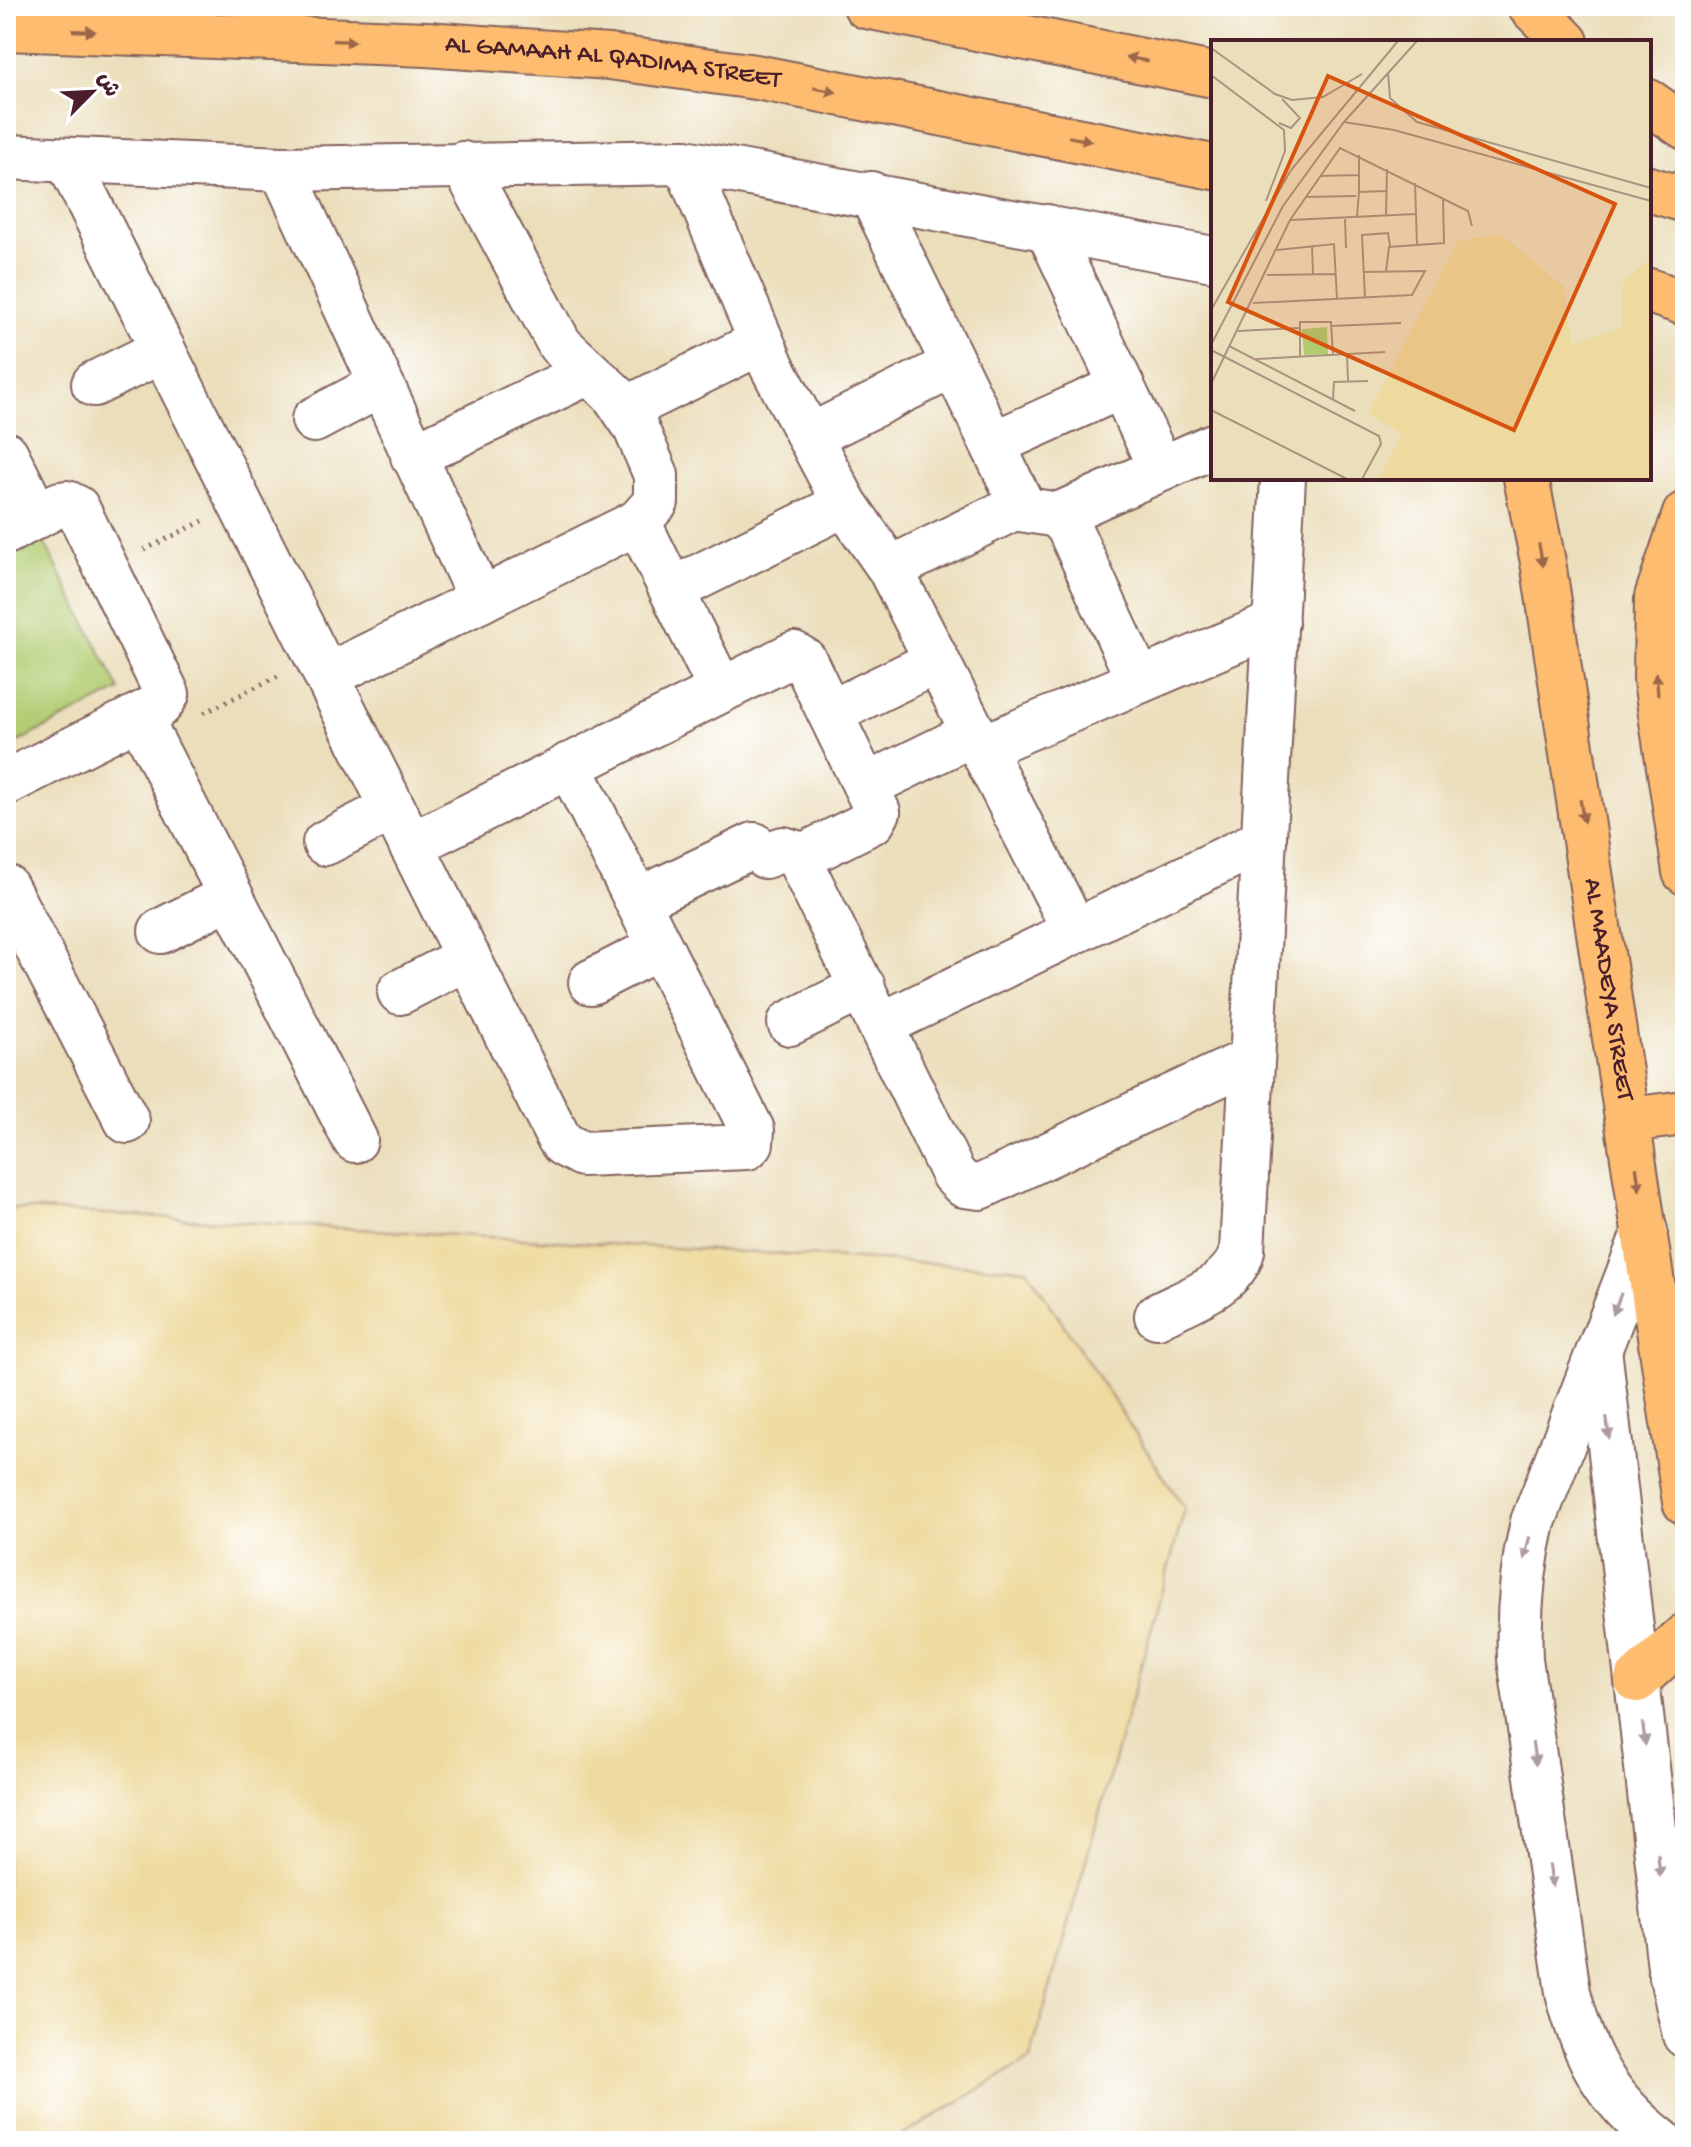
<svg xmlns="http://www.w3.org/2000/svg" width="1691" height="2147" font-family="'Gochi Hand','Playpen Sans Arabic',sans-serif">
<rect width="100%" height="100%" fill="#fff"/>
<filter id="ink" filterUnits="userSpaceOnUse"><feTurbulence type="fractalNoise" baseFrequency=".0125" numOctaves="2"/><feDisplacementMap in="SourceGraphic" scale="16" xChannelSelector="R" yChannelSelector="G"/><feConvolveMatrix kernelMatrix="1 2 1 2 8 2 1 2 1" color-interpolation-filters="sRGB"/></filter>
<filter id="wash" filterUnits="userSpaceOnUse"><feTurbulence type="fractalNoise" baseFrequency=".006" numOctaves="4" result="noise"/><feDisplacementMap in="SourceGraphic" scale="32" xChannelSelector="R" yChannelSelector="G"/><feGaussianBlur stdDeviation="1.8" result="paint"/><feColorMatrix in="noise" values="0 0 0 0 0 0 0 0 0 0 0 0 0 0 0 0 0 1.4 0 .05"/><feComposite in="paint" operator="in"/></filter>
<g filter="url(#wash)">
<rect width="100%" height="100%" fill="#ebdebb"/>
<path fill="#b1cb70" stroke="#7e754e" stroke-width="2" d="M 43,540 L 120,690 L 6,748 L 6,558 Z"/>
<path fill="#eeda9e" stroke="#9c7c64" stroke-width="2" d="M 6,1208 L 1027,1269 L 1185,1509 L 1030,2059 L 893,2141 L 6,2141 Z"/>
</g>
<g filter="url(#ink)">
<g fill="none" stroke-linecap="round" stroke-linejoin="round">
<defs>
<g id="minor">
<path d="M 6,157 L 282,169 L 685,162 L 1213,259"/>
<path d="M 68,161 L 557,1135 L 563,1144 L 582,1154 L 747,1147 L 751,1143 L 752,1130 L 569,765"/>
<path d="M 685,162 L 772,366 L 845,504 L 890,569 L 1075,931"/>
<path d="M 282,169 L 481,600"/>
<path d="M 871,194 L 1023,507"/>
<path d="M 1047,227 L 1161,469"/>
<path d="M 94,384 L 163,350"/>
<path d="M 626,409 L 761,342"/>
<path d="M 314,420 L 380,385"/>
<path d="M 809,437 L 954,365"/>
<path d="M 993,444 L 1122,386"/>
<path d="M 6,454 L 37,516"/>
<path d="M 413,456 L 587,373"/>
<path d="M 1058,515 L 1213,446"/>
<path d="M 638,522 L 720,688"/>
<path d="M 6,532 L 60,504 L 67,503 L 77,508 L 167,694 L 160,705 L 6,783"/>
<path d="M 890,569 L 1014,508 L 1058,515 L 1069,528 L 1139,681"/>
<path d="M 672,590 L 845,504"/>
<path d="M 327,676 L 638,522 L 656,502 L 656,475 L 635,426 L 614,395 L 560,345 L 463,164"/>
<path d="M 830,713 L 937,661"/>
<path d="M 139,716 L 355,1140"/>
<path d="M 981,748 L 1276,623"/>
<path d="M 866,786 L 974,733"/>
<path d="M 325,843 L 393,808"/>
<path d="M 411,845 L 794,654 L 804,660 L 878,812 L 873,821 L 799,858"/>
<path d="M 6,887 L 127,1121"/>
<path d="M 637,901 L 754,845 L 765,856 L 783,849 L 796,853 L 953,1174 L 964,1185 L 980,1187 L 1252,1059"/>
<path d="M 161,931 L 230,896"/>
<path d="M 591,982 L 660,947"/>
<path d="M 400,992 L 468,957"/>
<path d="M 790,1023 L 863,987"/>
<path d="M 881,1025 L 1264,840"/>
<path d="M 1645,1231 L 1533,1522 C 1522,1568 1518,1611 1520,1659 L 1568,1992 C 1584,2058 1607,2099 1661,2141"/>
<path d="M 1157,1316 C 1187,1300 1234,1286 1242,1251 L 1283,478"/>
<path d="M 1600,1357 L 1670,1968 L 1685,2035"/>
</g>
<g id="major">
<path d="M 866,6 L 1213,75"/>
<path d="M 1530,6 L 1566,42"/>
<path id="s1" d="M 6,28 L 426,44 L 609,57 L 756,77 L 1213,167"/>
<path d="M 1649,102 L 1685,127"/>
<path d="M 1649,189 L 1685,200"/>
<path d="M 1649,291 L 1685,303"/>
<path id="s2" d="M 1526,478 L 1543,562 L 1685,1502"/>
<path d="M 1685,514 L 1657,597 L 1656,681 L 1685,872"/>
<path d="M 1629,1120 L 1685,1113"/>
<path d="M 1637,1680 L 1685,1636"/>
</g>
</defs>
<use href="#minor" stroke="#82625d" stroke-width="48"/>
<use href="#major" stroke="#82625d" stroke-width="48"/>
<g stroke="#82625d" stroke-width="5" stroke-dasharray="2 6" stroke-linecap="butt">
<path d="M 144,550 L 203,521"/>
<path d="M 204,713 L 280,675"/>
</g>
<use href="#minor" stroke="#fff" stroke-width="44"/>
<use href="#major" stroke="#fdbc70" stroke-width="44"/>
</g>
<defs><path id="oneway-solid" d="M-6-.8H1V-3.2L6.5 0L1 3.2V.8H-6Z" transform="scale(2)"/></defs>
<g fill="#9b664a">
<use href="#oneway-solid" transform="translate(84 31) rotate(2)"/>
<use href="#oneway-solid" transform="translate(344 41) rotate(2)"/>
<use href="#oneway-solid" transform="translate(1137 59) rotate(-168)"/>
<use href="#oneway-solid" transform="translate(825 90) rotate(11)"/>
<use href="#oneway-solid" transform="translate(1080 139) rotate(11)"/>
<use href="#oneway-solid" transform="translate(1541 555) rotate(79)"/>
<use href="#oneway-solid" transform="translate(1657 684) rotate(-95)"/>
<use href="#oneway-solid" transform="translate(1582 811) rotate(81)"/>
<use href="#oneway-solid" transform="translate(1638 1179) rotate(82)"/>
</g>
<g fill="#ae9aa0">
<use href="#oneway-solid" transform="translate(1617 1304) rotate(111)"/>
<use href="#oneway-solid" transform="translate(1608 1428) rotate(83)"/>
<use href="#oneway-solid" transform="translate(1527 1548) rotate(103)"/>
<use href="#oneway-solid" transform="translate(1644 1734) rotate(83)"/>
<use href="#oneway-solid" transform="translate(1534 1754) rotate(82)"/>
<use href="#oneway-solid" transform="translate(1659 1865) rotate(84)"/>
<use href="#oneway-solid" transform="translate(1551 1876) rotate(82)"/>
</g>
</g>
<g text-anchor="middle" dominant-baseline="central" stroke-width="6" stroke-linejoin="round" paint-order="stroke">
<g font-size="26" fill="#4a1f2b" stroke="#fff">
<text stroke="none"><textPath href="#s1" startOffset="608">AL GAMAAH AL QADIMA STREET</textPath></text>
<text stroke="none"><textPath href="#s2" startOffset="518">AL MAADEYA STREET</textPath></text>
</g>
</g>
<g transform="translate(1211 40)">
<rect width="440" height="440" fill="#ebdebb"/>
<path d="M 116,287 L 117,314 L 93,315 L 91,289 Z" fill="#b1cb70"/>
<path d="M 289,194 L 353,247 L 360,305 L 412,288 L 412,242 L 440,218 L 440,439 L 168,439 L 191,394 L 157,373 L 247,201 Z" fill="#eeda9e"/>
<path fill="none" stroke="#ab9281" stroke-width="2" d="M 0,8 L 64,54 L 81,60 L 112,57 L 151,34M 177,33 L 179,58 L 206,82 L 440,148M 0,35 L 73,90 L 74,111 L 55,161M 133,82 L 183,90 L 440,161M 68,83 L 80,88 L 89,78 L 71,59M 148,115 L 148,152M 109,136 L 148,135M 204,143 L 206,206M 94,157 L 145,156M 175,176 L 176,129M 146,177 L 148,152 L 175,151M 134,179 L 135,208M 79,180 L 205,174M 101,206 L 102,234M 66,210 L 123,204 L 126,259M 175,231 L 178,207 L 233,203 L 232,158M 56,235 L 125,234M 154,258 L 151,195 L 177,193 L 179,206M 42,263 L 201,255 L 214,231 L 153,232M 0,270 L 80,130 L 187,1M 120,286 L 190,283M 27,291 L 88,288M 0,305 L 72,166 L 133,82 L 206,1M 18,306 L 144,371M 0,310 L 168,396 L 170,404 L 151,439M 136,314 L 137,341M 89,317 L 89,282 L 120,282 L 122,315M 45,319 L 174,312M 0,344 L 79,180 L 129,108 L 257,171 L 261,186M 122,360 L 123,342 L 157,341M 0,370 L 136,439"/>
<path fill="#d8530f" fill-opacity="0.15" stroke="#d8530f" stroke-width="4" d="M 117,36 L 404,164 L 303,390 L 17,262 Z"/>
<rect width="440" height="440" fill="none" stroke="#4a1f2b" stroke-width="4"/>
</g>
<rect width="1691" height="2147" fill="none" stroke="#fff" stroke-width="32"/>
<g transform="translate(92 92) rotate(66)" stroke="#ffffff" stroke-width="6" paint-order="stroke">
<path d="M0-6L14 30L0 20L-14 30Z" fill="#4a1f2b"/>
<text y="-12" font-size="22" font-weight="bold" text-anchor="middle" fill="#4a1f2b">ش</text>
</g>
</svg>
